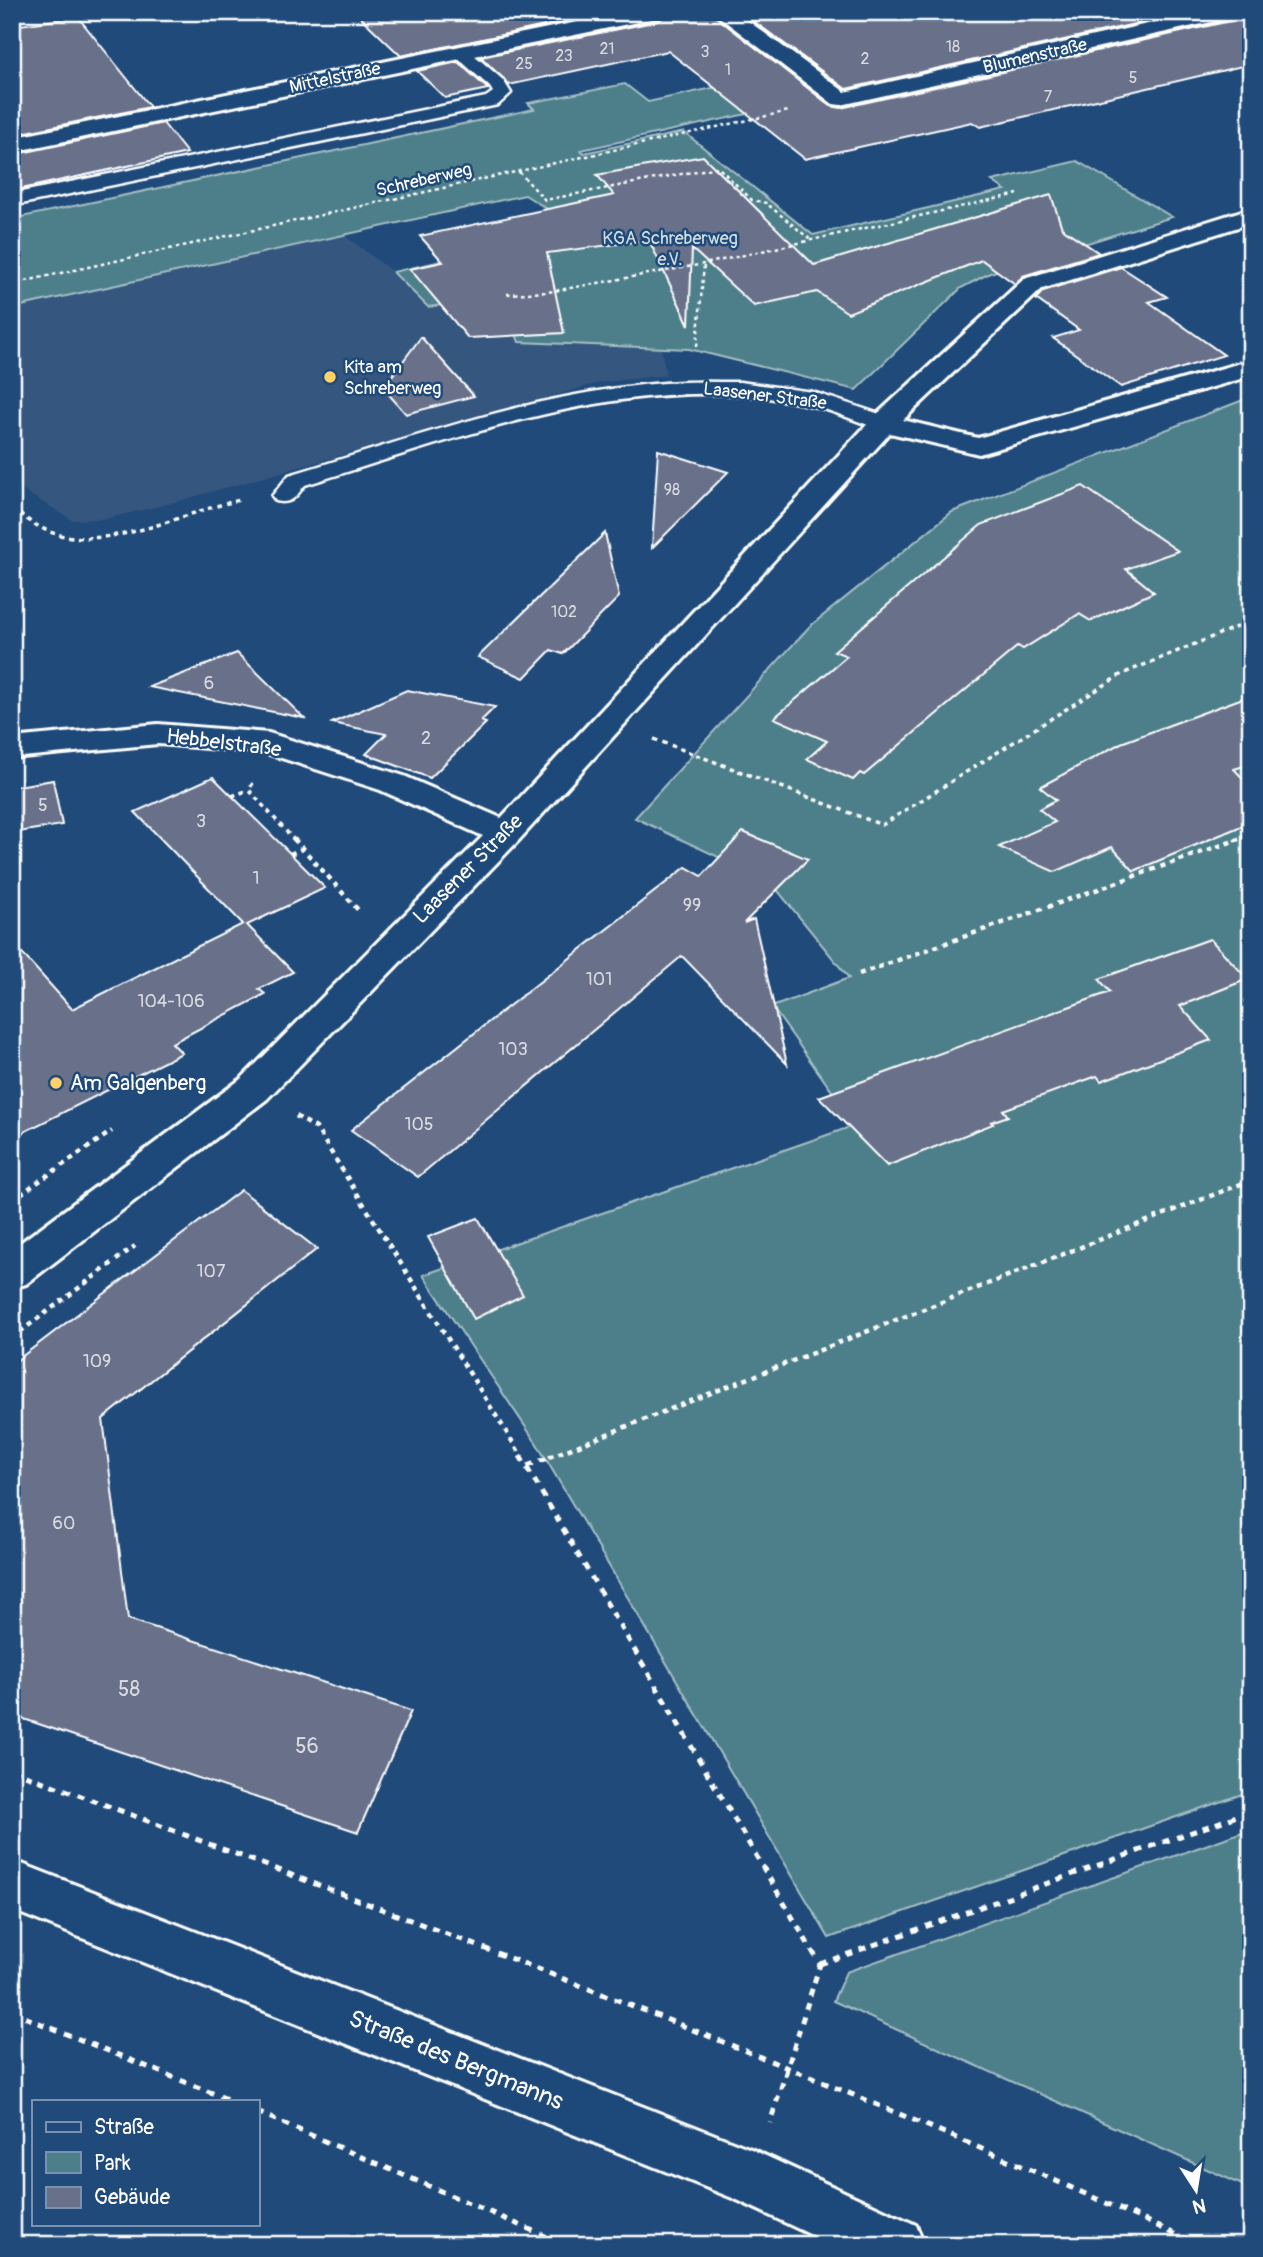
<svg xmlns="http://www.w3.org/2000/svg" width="1263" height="2257" font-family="Pangolin,sans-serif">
<rect width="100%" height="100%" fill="#1f4a7a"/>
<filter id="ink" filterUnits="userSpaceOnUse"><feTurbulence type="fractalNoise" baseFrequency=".0143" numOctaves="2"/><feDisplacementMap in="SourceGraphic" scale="14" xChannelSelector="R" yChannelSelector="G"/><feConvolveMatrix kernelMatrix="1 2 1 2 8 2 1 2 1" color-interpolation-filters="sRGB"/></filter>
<g filter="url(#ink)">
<path fill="#35567f" d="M 344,235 L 393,272 L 428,307 L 502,297 L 519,342 L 661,347 L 666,375 L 599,383 L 168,504 L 105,519 L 72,520 L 12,484 L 12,308 Z"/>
<g fill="#4d7f8a" stroke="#a6bfc4" stroke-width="2">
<path d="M 768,76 L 802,102 L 581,150 L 584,153 L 684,132 L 813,235 L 1005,190 L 992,181 L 1077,161 L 1172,217 L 990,273 L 961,288 L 856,390 L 689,349 L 519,342 L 502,297 L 428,307 L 393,272 L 568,232 L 549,210 L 525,195 L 12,308 L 12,219 L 534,109 L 528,103 L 625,84 L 648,102 Z"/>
<path d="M 1251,397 L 1251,1791 L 829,1938 L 537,1444 L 423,1275 L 856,1125 L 772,1007 L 849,978 L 770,881 L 635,818 L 809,627 L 952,512 Z"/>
<path d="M 1251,1829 L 1251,2189 L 833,2001 L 846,1972 Z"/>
</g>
<g fill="#69718a" stroke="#fff" stroke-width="2">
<path d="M 355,12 L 612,12 L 401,56 Z"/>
<path d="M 670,12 L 710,12 L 831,106 L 841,108 L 1230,21 L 1242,12 L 1251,12 L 1251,64 L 980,127 L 972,122 L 805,159 L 668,51 L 509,85 L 481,57 L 658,21 Z"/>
<path d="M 741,12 L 1188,12 L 846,89 Z"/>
<path d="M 78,17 L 150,107 L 12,135 L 12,26 Z"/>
<path d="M 458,62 L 488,89 L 445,98 L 417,71 Z"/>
<path d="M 163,123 L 187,153 L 12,191 L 12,155 Z"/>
<path d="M 703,156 L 814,265 L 1051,195 L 1062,228 L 1099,253 L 1023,276 L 1015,284 L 982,260 L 848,313 L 817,292 L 754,306 L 692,249 L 689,325 L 649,240 L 547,253 L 564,333 L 468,338 L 410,269 L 443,262 L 420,236 L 614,195 L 597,175 Z"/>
<path d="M 1121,267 L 1167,297 L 1149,302 L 1224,355 L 1121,387 L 1053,338 L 1079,330 L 1036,299 L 1043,291 Z"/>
<path d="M 421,337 L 474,396 L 406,414 L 383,388 Z"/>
<path d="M 658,450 L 728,472 L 652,548 Z"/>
<path d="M 1083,486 L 1178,551 L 1126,569 L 1154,592 L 1091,621 L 1079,614 L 1023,649 L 1018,646 L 864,775 L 860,773 L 853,780 L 807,759 L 827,741 L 774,718 L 847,656 L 834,651 L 981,525 Z"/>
<path d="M 605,533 L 619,597 L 563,654 L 551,650 L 524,678 L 478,657 Z"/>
<path d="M 237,653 L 304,718 L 149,687 Z"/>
<path d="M 407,690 L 495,707 L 481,721 L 486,723 L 430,778 L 366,754 L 386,734 L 332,723 Z"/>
<path d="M 1251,695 L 1251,764 L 1234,769 L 1251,787 L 1251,822 L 1134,871 L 1112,847 L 1055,872 L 999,847 L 1055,822 L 1039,809 L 1056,800 L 1040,787 L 1121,743 Z"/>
<path d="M 213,777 L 325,888 L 247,925 L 293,972 L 259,989 L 265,994 L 172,1043 L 182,1053 L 12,1138 L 12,942 L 72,1009 L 243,924 L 135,812 Z"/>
<path d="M 53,780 L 62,825 L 12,833 L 12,787 Z"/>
<path d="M 743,832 L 808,859 L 744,923 L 754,919 L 787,1064 L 682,956 L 418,1177 L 351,1130 L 686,867 L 702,876 Z"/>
<path d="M 1210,939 L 1248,979 L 1180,1006 L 1211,1040 L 1101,1081 L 1097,1076 L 1003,1110 L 1008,1116 L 991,1122 L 993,1124 L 887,1166 L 819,1097 L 1110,992 L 1099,979 Z"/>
<path d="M 241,1190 L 317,1249 L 103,1419 L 128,1619 L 411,1711 L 358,1832 L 12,1715 L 12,1364 Z"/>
<path d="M 478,1218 L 523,1295 L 474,1319 L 428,1237 Z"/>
</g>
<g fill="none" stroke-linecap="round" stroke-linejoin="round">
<defs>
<g id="service">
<path d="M 460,47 L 466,48 L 503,80 L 511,93 L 498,105 L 12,206 L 12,194 L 486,97 L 493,92 L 490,87 L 451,52 Z"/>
<path d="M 740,382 L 813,392 L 892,418 L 895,423 L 884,430 C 858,423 834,410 808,405 C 787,400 762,397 740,395 C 592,385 444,443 305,485 C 296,496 292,505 276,501 L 272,496 L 289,475 C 411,439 537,392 665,383 C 690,381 715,382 740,382 Z"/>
</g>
<g id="minor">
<path d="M 626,12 L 667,12 L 657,18 L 12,152 L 12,138 Z"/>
<path d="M 713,12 L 736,12 L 845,92 L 1201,12 L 1239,12 L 1229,18 L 841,105 L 833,104 Z"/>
<path d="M 1251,208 L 1251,223 L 1042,289 L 903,420 L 978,438 L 1251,360 L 1251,376 L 979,454 L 890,433 L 518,841 L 267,1099 L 26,1284 L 12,1288 L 12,1249 L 241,1079 L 483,836 L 380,790 L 266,753 L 158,744 L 12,758 L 12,738 L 158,724 L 269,733 L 404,776 L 501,818 L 874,417 L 1024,279 Z"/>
</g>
<path id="secondary" d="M 12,1860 L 751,2149 L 916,2225 L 924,2245 L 833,2245 L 735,2199 L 12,1910 Z"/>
</defs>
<use href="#service" stroke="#fff" stroke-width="5"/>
<use href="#minor" stroke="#fff" stroke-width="6"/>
<use href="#secondary" stroke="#fff" stroke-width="6"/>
<g stroke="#fff" stroke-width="2.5" stroke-dasharray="3.5 3.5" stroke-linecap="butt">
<path d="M 519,172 L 545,200 L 718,167 L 752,200 L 766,203 L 811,240"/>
<path d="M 12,284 L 789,111"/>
<path d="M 507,294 L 548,292 L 704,264 L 1018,194"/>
<path d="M 697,346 L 704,264"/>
</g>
<g stroke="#fff" stroke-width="3.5" stroke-dasharray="4.5 4.5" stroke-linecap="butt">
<path d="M 12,509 C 28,520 45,533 65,536 C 123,546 184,512 240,500"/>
<path d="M 12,689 L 15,706"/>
<path d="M 654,739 L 882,825 L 1122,674 L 1251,621"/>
<path d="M 253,783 L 249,790 L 295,841"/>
<path d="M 232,796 L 249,790"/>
<path d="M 1234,841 L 1251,835"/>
</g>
<g stroke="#fff" stroke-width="4.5" stroke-dasharray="5 5" stroke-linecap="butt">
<path d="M 294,839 L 360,912"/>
<path d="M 290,854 L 302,849"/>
<path d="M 859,974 L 1239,839"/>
<path d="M 296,1116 L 316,1128 L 522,1457"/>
<path d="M 12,1200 L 112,1131"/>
<path d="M 12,1338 L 135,1246"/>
<path d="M 549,1457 L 1251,1180"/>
</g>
<g stroke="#fff" stroke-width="5" stroke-dasharray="7 7" stroke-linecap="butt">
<path d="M 520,1456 L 820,1964 L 770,2123"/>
<path d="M 527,1466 L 553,1456"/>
<path d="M 12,1770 C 411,1920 811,2067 1199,2245"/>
<path d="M 820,1964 L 1251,1811"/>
<path d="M 12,2012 L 232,2101"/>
<path d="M 257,2112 L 566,2245"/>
</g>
<use href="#service" fill="#1f4a7a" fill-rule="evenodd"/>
<use href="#minor" fill="#1f4a7a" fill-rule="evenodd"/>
<use href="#secondary" fill="#1f4a7a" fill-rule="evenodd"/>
</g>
</g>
<g fill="#ffd166" stroke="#1f4a7a" stroke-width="2.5">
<circle cx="330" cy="377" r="7"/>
<circle cx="56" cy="1083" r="7"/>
</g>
<g text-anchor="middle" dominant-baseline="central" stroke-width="5" stroke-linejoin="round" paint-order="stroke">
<g font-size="16" fill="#dadce2">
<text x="953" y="47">18</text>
<text x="607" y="49">21</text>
<text x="705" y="52">3</text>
<text x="564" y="56">23</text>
<text x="865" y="59">2</text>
<text x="524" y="64">25</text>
<text x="728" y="70">1</text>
<text x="1133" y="78">5</text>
<text x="1048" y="97">7</text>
<text x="672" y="490">98</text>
<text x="564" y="612">102</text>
</g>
<g font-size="18" fill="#fff" stroke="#1f4a7a">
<text transform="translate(1035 56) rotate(-13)">Blumenstraße</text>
<text transform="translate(335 78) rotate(-12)">Mittelstraße</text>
<text transform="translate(424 180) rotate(-13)">Schreberweg</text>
<text transform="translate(765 396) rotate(7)">Laasener Straße</text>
</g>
<g font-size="18" fill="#d2dfe2" stroke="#1f4a7a">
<text x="670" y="238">KGA Schreberweg<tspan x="670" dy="21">e.V.</tspan></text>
</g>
<g font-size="18" fill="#fff" stroke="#1f4a7a" text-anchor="start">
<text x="344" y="367">Kita am<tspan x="344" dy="21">Schreberweg</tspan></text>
</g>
<g font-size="18" fill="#dadce2">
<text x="209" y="683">6</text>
<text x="426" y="738">2</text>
<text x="43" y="805">5</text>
<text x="201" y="821">3</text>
<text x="256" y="878">1</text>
<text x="692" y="905">99</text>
<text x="599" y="979">101</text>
<text x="171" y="1001">104-106</text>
<text x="513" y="1049">103</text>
<text x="419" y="1124">105</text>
<text x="211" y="1271">107</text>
<text x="97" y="1361">109</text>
<text x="64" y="1523">60</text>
</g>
<g font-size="21" fill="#fff" stroke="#1f4a7a">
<text transform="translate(224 743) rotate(7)">Hebbelstraße</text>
<text transform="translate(468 869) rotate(-45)">Laasener Straße</text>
</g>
<g font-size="21" fill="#fff" stroke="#1f4a7a" text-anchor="start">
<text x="70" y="1083">Am Galgenberg</text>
</g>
<g font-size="21" fill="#dadce2">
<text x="129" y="1689">58</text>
<text x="307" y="1746">56</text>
</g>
<g font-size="24" fill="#fff" stroke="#1f4a7a">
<text transform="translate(456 2060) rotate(22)">Straße des Bergmanns</text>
</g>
</g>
<rect width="1263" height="2257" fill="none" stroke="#1f4a7a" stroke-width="42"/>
<rect x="21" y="21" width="1221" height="2215" fill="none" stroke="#fff" stroke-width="2.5" filter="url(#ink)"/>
<rect x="32" y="2100" width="228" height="126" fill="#1f4a7a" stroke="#7992af" stroke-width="2"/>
<rect x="46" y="2122" width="35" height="10" fill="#1f4a7a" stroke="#7992af" stroke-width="2"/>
<text x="94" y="2134" font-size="21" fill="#ffffff">Straße</text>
<rect x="46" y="2152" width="35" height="21" fill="#4d7f8a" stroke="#7992af" stroke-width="2"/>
<text x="94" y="2170" font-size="21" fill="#ffffff">Park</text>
<rect x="46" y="2187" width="35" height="21" fill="#69718a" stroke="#7992af" stroke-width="2"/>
<text x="94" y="2204" font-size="21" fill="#ffffff">Gebäude</text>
<g transform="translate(1196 2190) rotate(168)" stroke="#1f4a7a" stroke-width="5" paint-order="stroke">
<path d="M0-5L12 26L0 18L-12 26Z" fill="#ffffff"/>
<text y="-10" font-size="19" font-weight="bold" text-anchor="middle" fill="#ffffff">N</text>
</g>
</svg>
